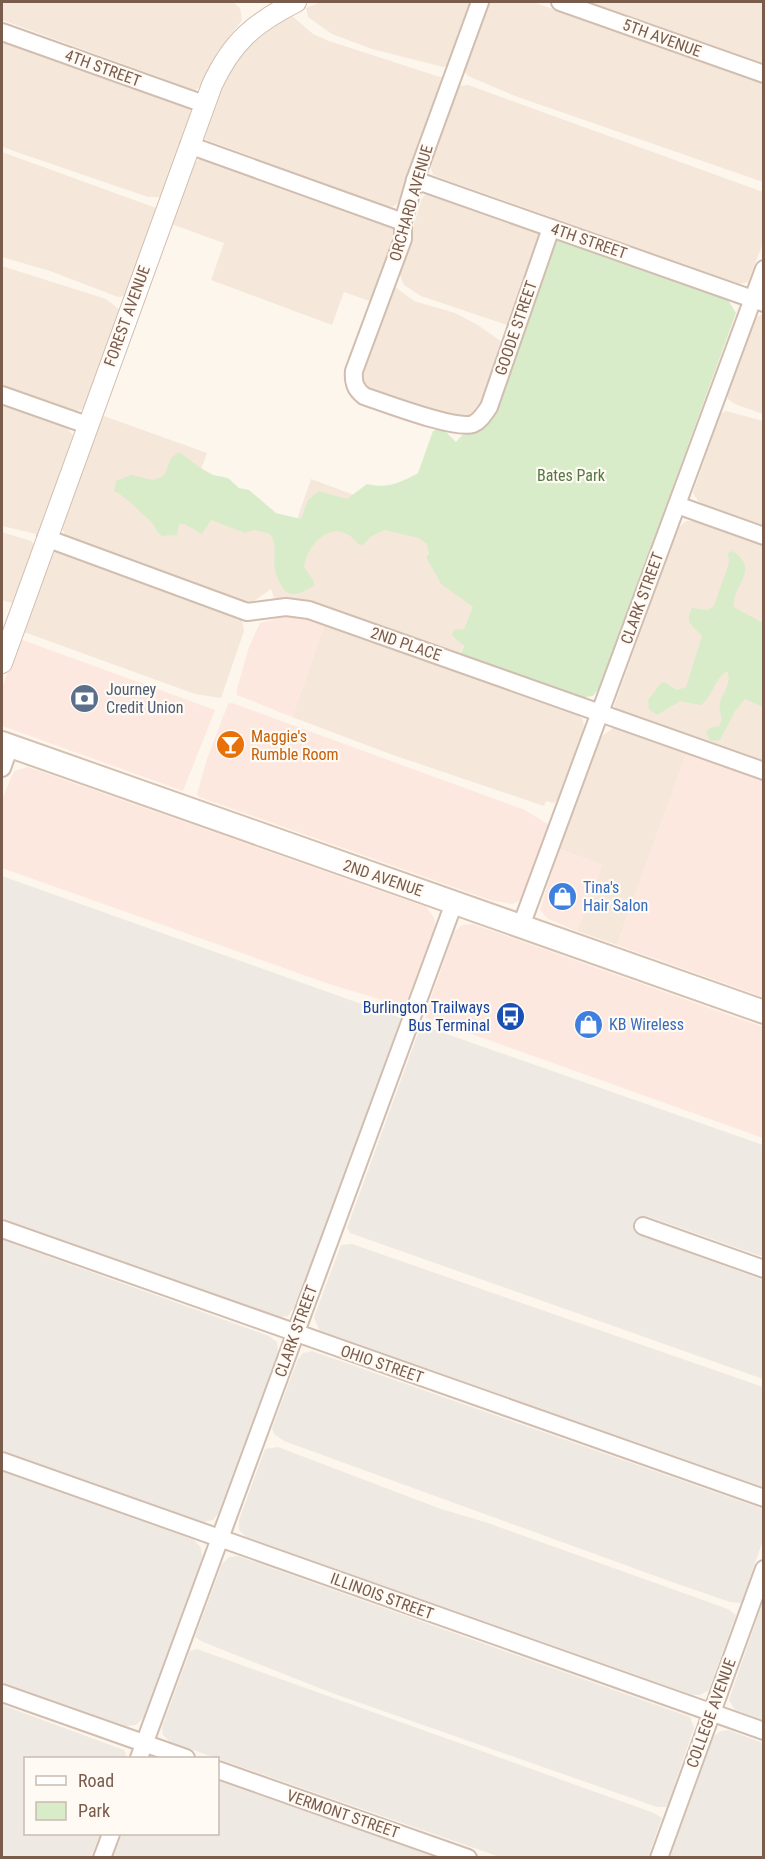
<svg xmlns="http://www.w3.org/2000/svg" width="765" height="1859" font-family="'Roboto Condensed',sans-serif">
<rect width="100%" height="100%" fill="#fdf6ec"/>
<g fill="#f5e8da">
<path d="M 2,2 L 233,2 L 240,8 L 242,20 L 219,50 L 202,86 L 195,90 L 2,20 Z"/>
<path d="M 321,2 L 471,2 L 447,66 L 443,67 L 372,49 L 332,34 L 308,17 L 306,8 Z"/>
<path d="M 489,2 L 533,2 L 763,84 L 763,182 L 515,96 L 468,76 L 464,71 Z"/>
<path d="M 588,2 L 763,2 L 763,64 L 620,13 Z"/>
<path d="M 291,15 L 313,34 L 329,41 L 443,78 L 398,203 L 394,206 L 389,207 L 204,139 L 227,74 L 246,48 L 270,27 Z"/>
<path d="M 2,40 L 188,107 L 192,114 L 162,197 L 148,197 L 2,147 Z"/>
<path d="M 468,85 L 763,192 L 763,243 L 748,282 L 739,284 L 433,175 L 430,165 L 459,86 Z"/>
<path d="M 2,152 L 156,208 L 125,296 L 118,297 L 50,271 L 2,257 Z"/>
<path d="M 200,159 L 397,229 L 399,231 L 375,303 L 344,292 L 332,325 L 211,280 L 224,243 L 171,224 L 194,163 Z"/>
<path d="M 426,194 L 536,232 L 540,236 L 510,326 L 421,296 L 404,285 L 399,273 L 422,198 Z"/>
<path d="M 2,266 L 106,299 L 120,310 L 85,405 L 81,410 L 73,411 L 2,385 Z"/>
<path d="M 395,287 L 414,301 L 455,313 L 476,324 L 505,344 L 480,412 L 463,421 L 368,392 L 359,374 L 392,288 Z"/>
<path d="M 763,313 L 764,313 L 763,414 L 735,404 L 728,399 L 727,394 L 755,319 Z"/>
<path d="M 2,404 L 66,427 L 73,435 L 39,533 L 36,534 L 2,526 Z"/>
<path d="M 726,411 L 763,421 L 763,526 L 705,505 L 698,501 L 693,493 L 720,414 Z"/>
<path d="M 101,415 L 207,453 L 192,495 L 293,531 L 311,479 L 498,548 L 460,655 L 307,601 L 275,600 L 271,589 L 253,602 L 244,603 L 66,537 L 61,527 Z"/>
<path d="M 686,521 L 697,521 L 763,545 L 763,763 L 618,711 L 614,706 L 678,528 Z"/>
<path d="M 2,532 L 31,541 L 35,545 L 12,603 L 2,600 Z"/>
<path d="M 57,551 L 242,619 L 244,631 L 221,698 L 195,694 L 24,632 L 52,553 Z"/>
<path d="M 325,623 L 578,714 L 583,720 L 584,732 L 559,798 L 554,803 L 546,801 L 544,806 L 393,755 L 292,717 Z"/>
<path d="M 614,727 L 687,752 L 617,945 L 577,931 L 602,865 L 559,849 L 601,737 Z"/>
</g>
<g fill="#fde8e0">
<path d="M 294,614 L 325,623 L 292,717 L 237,695 L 237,689 L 249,647 L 260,623 Z"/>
<path d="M 20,639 L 215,710 L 183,791 L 2,726 L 2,688 Z"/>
<path d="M 232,703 L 525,810 L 549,825 L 521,900 L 512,904 L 490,900 L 199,797 L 197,794 L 207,759 L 228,704 Z"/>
<path d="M 687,752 L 763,778 L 763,997 L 617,945 Z"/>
<path d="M 28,767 L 426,907 L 434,917 L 435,926 L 405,1007 L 329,984 L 2,868 L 2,799 L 14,771 Z"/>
<path d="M 559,849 L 602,865 L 577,931 L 548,919 L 540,910 Z"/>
<path d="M 473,924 L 763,1027 L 763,1138 L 427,1018 L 425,1015 L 454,932 L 462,925 Z"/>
</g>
<g fill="#efe9e4">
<path d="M 2,876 L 401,1018 L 297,1303 L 288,1316 L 280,1317 L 2,1218 Z"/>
<path d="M 421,1025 L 763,1145 L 763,1257 L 647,1216 L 639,1235 L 763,1280 L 763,1379 L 350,1233 L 347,1228 Z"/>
<path d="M 2,1240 L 269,1336 L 277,1342 L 278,1352 L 218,1514 L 213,1520 L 204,1522 L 2,1450 Z"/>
<path d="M 352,1244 L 763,1387 L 763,1487 L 319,1330 L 314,1317 L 341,1245 Z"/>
<path d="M 312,1351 L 760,1508 L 763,1510 L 763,1540 L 741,1603 L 730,1602 L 672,1582 L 284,1441 L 274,1434 L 272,1428 L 298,1359 L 303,1353 Z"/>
<path d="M 278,1447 L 441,1509 L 488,1523 L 728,1609 L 736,1615 L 709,1690 L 700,1695 L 693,1695 L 246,1537 L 239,1530 L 239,1520 L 265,1449 Z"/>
<path d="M 2,1472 L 194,1540 L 201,1548 L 202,1558 L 143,1718 L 136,1725 L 126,1726 L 2,1682 Z"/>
<path d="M 238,1556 L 690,1717 L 694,1728 L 667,1807 L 657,1807 L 332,1693 L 203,1642 L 195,1637 L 222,1564 L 229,1557 Z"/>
<path d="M 763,1601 L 764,1720 L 763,1720 L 735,1710 L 729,1700 Z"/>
<path d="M 197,1649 L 654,1813 L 662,1818 L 648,1857 L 500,1857 L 170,1742 L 163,1735 L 162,1727 L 190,1651 Z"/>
<path d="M 2,1705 L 124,1750 L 127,1758 L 26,1758 L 26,1834 L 100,1834 L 91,1857 L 2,1857 Z"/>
<path d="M 728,1730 L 763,1743 L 763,1857 L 670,1857 L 714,1736 L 721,1731 Z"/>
<path d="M 218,1781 L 437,1857 L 113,1857 L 122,1834 L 218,1834 Z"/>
</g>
<g fill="#d8ecc9">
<path d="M 556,239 L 728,300 L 736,313 L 600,687 L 593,696 L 580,698 L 460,655 L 464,646 L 452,635 L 454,630 L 464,629 L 473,607 L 441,584 L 426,557 L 429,554 L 427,544 L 419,538 L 384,530 L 370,537 L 363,545 L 358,544 C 337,516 309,539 304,567 L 313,580 L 314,586 C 300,593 290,601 281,585 C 267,561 281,551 270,534 L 255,530 L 245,533 L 211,520 L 202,534 L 184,524 L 179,524 L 177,535 L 162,536 C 156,532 155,525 150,521 C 138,510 128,498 114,491 L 116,481 L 131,475 L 154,480 L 164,476 L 171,458 L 179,452 L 199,467 L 213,475 L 228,478 L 239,488 L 249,490 L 276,513 L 301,519 L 308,500 L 319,491 L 347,499 L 367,484 C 387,489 400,483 418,473 L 433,431 L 442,428 L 456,442 L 467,430 L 472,429 Z"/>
<path d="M 733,551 C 761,571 732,584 734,607 L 763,623 L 763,707 L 745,699 L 735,711 L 720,740 L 710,741 L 706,732 L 710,728 L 719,726 C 725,717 718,713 720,703 C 722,693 733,682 727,671 C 714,679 713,696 701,705 L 680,701 L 657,715 L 649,709 L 648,700 L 660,684 L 664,682 L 677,690 L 686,687 L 702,636 C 692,625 684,622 692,608 L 707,610 L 714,606 L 729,563 L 728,553 Z"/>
</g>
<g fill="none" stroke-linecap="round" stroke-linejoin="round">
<defs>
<g id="minor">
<path d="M 480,2 L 415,180 L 403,222 L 403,239 L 354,371 C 353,382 355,389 364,396 C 385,403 455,430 473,424 C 480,421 484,414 489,407 L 551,228"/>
<path d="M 560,2 L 764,74"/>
<path d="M 2,32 L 204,104"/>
<path d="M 189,145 L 403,222"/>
<path d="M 415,180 L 764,303"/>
<path d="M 2,395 L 87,425"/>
<path d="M 677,505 L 764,536"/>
<path d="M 46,538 L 247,612 L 286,607 L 309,610 L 764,771"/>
<path d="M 2,768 L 10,746"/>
<path d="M 521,926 L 764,269"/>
<path d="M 643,1226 L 764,1269"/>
<path d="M 2,1229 L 764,1498"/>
<path d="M 2,1461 L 764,1731"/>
<path d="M 2,1693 L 186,1758"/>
<path d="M 139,1758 L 454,903"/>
<path d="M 218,1770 L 468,1858"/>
<path d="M 102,1858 L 111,1834"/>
<path d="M 659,1858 L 764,1569"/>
</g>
<path id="tertiary" d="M 2,663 L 212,85 C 232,42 254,23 296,2"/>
<path id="secondary" d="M 2,743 L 764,1012"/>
</defs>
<use href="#minor" stroke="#d1beb0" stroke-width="20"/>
<use href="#tertiary" stroke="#d1beb0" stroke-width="22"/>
<use href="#secondary" stroke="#d6c0b0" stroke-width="26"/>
<use href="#minor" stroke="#fff" stroke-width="16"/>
<use href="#tertiary" stroke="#fff" stroke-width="20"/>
<use href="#secondary" stroke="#fff" stroke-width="22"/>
</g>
<defs>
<symbol id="bank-disc" viewBox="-11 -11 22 22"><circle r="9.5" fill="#5c6f8a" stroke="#fffaf3"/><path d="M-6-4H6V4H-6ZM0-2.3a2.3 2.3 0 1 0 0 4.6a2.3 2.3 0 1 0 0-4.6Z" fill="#fff"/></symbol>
<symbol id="bar-disc" viewBox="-11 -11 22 22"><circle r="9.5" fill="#e8710a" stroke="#fffaf3"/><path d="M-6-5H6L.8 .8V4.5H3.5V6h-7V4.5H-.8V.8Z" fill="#fff"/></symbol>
<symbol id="shop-disc" viewBox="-11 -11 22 22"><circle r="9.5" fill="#3f7fe0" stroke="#fffaf3"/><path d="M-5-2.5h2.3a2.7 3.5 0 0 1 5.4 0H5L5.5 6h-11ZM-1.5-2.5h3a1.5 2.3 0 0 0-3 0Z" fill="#fff"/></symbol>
<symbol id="bus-disc" viewBox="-11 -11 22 22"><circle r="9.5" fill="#1a4fb4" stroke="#fffaf3"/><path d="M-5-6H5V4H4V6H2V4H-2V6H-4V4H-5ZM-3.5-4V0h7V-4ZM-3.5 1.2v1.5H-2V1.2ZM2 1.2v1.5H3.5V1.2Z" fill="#fff"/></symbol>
</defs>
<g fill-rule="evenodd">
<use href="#bank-disc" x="68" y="682" width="33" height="33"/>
<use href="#bar-disc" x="214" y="728" width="33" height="33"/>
<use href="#shop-disc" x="546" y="880" width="33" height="33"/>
<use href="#bus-disc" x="494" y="1000" width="33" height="33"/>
<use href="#shop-disc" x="572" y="1008" width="33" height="33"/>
</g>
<g text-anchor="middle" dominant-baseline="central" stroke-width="4.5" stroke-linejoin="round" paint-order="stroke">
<g font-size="16" fill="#7a5c4d" stroke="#fffaf3">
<text transform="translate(662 38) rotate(20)">5TH AVENUE</text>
<text transform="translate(103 68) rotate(20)">4TH STREET</text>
<text transform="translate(411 203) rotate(-74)">ORCHARD AVENUE</text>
<text transform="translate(589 241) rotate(19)">4TH STREET</text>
<text transform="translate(127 316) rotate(-70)">FOREST AVENUE</text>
<text transform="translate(516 328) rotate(-71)">GOODE STREET</text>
<text transform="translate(642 598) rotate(-70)">CLARK STREET</text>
<text transform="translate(406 644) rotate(19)">2ND PLACE</text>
<text transform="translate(383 878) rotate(19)">2ND AVENUE</text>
<text transform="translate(296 1331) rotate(-70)">CLARK STREET</text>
<text transform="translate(382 1364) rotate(19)">OHIO STREET</text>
<text transform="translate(382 1596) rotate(20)">ILLINOIS STREET</text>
<text transform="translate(711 1713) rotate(-70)">COLLEGE AVENUE</text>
<text transform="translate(343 1814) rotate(19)">VERMONT STREET</text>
</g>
<g font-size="16" fill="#537a41" stroke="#fffaf3">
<text x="571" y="475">Bates Park</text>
</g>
<g font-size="16" fill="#4e5e75" stroke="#fffaf3" text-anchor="start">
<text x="106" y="689">Journey<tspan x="106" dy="18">Credit Union</tspan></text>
</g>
<g font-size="16" fill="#c56008" stroke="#fffaf3" text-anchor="start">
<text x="251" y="736">Maggie's<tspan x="251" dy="18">Rumble Room</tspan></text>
</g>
<g font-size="16" fill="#366cbe" stroke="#fffaf3" text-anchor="start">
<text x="583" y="887">Tina's<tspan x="583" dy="18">Hair Salon</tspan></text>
<text x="609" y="1024">KB Wireless</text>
</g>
<g font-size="16" fill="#164399" stroke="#fffaf3" text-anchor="end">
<text x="490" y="1007">Burlington Trailways<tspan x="490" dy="18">Bus Terminal</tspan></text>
</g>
</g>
<rect width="765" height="1859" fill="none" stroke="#7a5c4d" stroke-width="6"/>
<rect x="24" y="1757" width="195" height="78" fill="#fffaf3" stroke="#cabbb1" stroke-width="1.5"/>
<rect x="36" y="1776" width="30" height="9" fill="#ffffff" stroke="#cabbb1" stroke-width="1.5"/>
<text x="78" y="1787" font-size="18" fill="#7a5c4d">Road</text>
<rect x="36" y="1802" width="30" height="18" fill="#d8ecc9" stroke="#cabbb1" stroke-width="1.5"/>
<text x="78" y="1817" font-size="18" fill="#7a5c4d">Park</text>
</svg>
